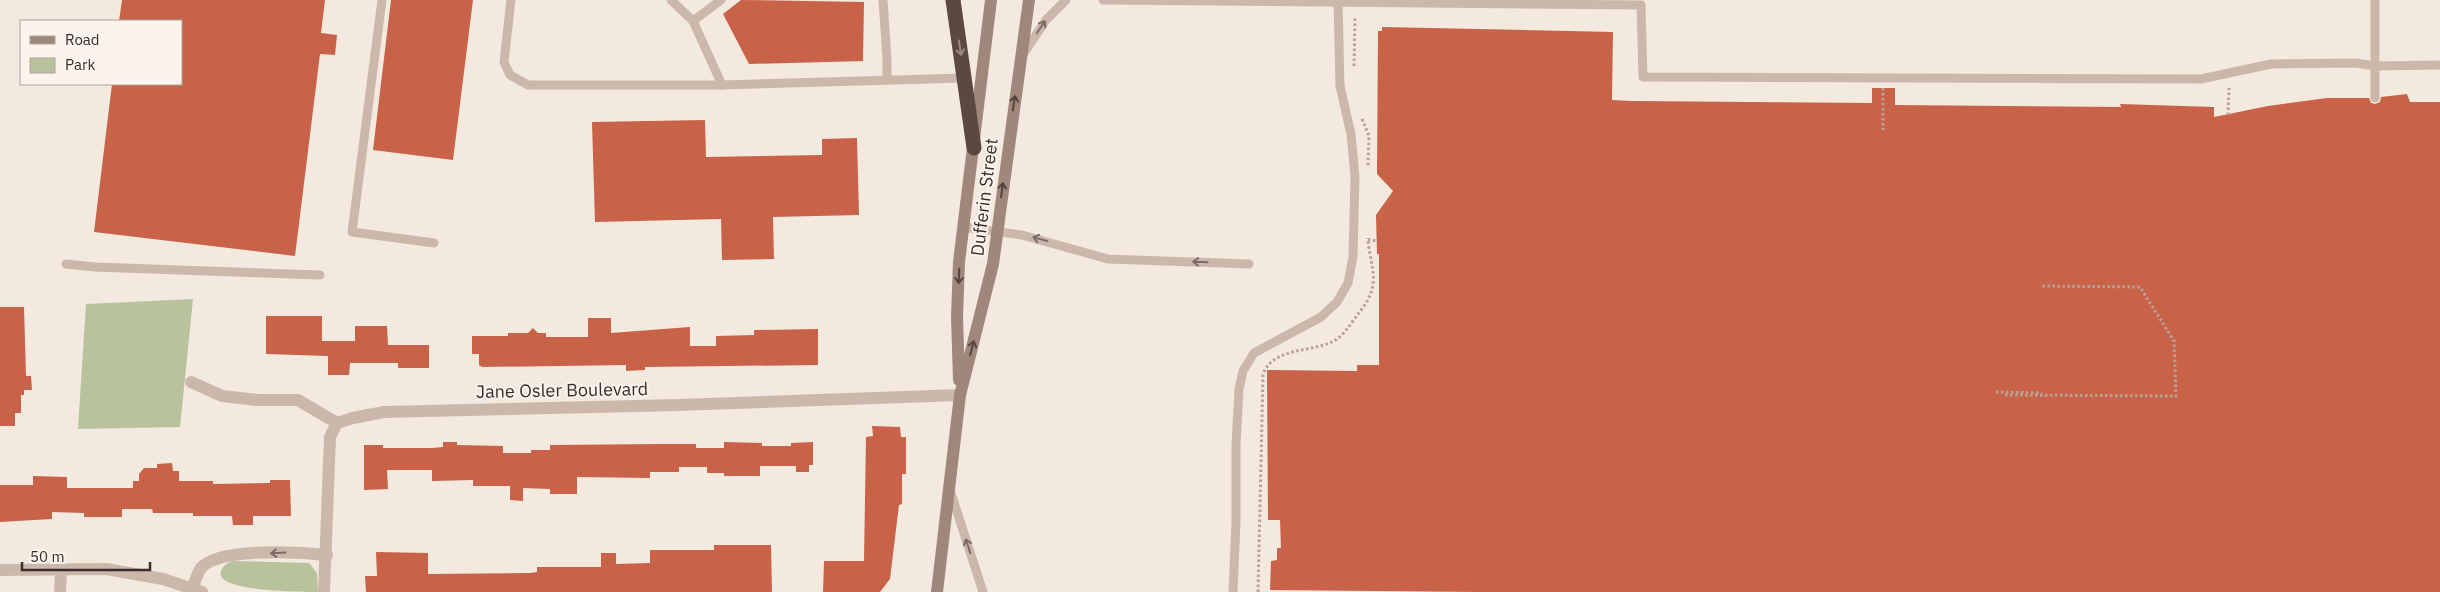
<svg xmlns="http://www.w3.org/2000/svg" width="2440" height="592" font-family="'IBM Plex Sans',sans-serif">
<rect width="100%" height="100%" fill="#f3e9df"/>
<g fill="#b8c39e">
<path d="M 193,299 L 180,427 L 78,429 L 86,304 Z"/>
<path d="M 233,561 L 309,563 L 317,573 L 318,592 C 302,592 213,592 221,571 C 223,565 228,563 233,561 Z"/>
</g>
<g fill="#c86248">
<path d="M 122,0 L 325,0 L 321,33 L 337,35 L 335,55 L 320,54 L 295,256 L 94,232 L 112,84 L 181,84 L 181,21 L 119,21 Z"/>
<path d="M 391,0 L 473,0 L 453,160 L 373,150 Z"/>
<path d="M 741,0 L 864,2 L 863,61 L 749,64 L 723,14 Z"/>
<path d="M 1382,27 L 1613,32 L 1612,100 L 1631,101 L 1872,103 L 1872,88 L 1895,88 L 1895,105 L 2121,107 L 2120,104 L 2214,107 L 2214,117 L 2268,106 L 2327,98 L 2369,98 L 2371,103 L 2375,104 L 2380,102 L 2381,97 L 2407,94 L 2410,102 L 2440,102 L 2440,592 L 1478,592 L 1270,590 L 1271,561 L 1277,560 L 1277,548 L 1281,548 L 1280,520 L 1268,520 L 1267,370 L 1357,371 L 1357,365 L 1379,365 L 1379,254 L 1377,254 L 1376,215 L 1393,191 L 1377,174 L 1378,31 L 1382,31 Z"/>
<path d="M 705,120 L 706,157 L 822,155 L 822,139 L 857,138 L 859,215 L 773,217 L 774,259 L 722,260 L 721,219 L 595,222 L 592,122 Z"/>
<path d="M 0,307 L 24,307 L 26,376 L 31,376 L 32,390 L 24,390 L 24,395 L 21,395 L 21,413 L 15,413 L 15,426 L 0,426 Z"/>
<path d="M 266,316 L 322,316 L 322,341 L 355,341 L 355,326 L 387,326 L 388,345 L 429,345 L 429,368 L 398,368 L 398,363 L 350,363 L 349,375 L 328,375 L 328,356 L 266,354 Z"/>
<path d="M 588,318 L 611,318 L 611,333 L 690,327 L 690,346 L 716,346 L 716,336 L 754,335 L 754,330 L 818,329 L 818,365 L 645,367 L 645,370 L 626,371 L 626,365 L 482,367 L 479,365 L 479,354 L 472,354 L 472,336 L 508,336 L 508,333 L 528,333 L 533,328 L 538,333 L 546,333 L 546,337 L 588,337 Z"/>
<path d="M 872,426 L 900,427 L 901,437 L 906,437 L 906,474 L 902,474 L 902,504 L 899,505 L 890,579 L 880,592 L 823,592 L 824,561 L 864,561 L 866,437 L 873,436 Z"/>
<path d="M 443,442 L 457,442 L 457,445 L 503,446 L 503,453 L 531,453 L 531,450 L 550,450 L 550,445 L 663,444 L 696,444 L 696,448 L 724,448 L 724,442 L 762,443 L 762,446 L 791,446 L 791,443 L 813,442 L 813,465 L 809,465 L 809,472 L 796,472 L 796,466 L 760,466 L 760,476 L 724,476 L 724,473 L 707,473 L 707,467 L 679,467 L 679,472 L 650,472 L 650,478 L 577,477 L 577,494 L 550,494 L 550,489 L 523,488 L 523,501 L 510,500 L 510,486 L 473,486 L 473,480 L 432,481 L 432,470 L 387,470 L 388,489 L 364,490 L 364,445 L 383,445 L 383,448 L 432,448 L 443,447 Z"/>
<path d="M 172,463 L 173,471 L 179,471 L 179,481 L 213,481 L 213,484 L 270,483 L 270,480 L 290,480 L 291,516 L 253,516 L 253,525 L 233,525 L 232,516 L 193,516 L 193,513 L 153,513 L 152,509 L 122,509 L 122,517 L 84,517 L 84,513 L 52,512 L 52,519 L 0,522 L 0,485 L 33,485 L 33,476 L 67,477 L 67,488 L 133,488 L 133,481 L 139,481 L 139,474 L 144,468 L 157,468 L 157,464 Z"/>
<path d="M 714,545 L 771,545 L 772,592 L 366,592 L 365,576 L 377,576 L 376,552 L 428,553 L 428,574 L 530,573 L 537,572 L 537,567 L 601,567 L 601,553 L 616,553 L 616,564 L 650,563 L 650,550 L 714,550 Z"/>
</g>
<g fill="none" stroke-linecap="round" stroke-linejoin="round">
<g stroke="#b8a294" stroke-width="3" stroke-dasharray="2.5 2.5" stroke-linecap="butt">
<path d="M 1354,66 L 1355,17"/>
<path d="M 1883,88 L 1883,130"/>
<path d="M 2228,115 L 2229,88"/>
<path d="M 1362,119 L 1369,136 L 1368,166"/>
<path d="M 1368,240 L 1377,241"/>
<path d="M 1996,392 L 2042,393"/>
<path d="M 2005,395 L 2176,396 L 2174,341 L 2140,287 L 2042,286"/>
<path d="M 1258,592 L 1263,375 C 1271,348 1310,352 1332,342 C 1343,337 1351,323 1358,314 C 1365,305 1372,296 1373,283 C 1375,269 1368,252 1368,238"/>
</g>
<g stroke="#ccb8aa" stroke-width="9">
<path d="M 382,0 L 352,232 L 434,243"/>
<path d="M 511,0 L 504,62 L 510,75 L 528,85 L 722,85 L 965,78"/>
<path d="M 671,0 L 693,21 L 722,85"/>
<path d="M 883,0 L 887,59 L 887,80"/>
<path d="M 1103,0 L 1641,5 L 1643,77 L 2201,79 L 2271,64 L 2356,63 L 2375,66 L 2440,65"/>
<path d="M 693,21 L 721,0"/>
<path d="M 1022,56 L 1046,20 L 1066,0"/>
<path d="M 2375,98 L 2375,0"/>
<path d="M 963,227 L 1022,235 L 1108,259 L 1249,264"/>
<path d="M 66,264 L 95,267 L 320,275"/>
<path d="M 950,490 L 983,592"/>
<path d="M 1233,592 L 1236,522 L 1236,446 L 1239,389 L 1243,371 L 1254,353 L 1321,317 L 1337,302 L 1348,283 L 1353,257 L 1355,177 L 1351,134 L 1340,86 L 1338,0"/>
</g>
<g stroke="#ccb8aa" stroke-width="12">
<path d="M 191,382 L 222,396 L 257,400 L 298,400 L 337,423"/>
<path d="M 0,570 L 106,569 L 163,579 L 202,592"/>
<path d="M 192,589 C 195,583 197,573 201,568 C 219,547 301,552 327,555"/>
<path d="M 60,592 L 61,571"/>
<path d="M 324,592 L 330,437 L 337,423 L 353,418 L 384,412 L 678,405 L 960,395"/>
</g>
<g stroke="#a0877b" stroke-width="12">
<path d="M 959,380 L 957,317 L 959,262 L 991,0"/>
<path d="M 937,592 L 960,395 L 993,264 L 1029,0"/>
</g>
<path stroke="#5b4841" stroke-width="15" d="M 953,0 L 974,148"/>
</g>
<defs><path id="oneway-shaft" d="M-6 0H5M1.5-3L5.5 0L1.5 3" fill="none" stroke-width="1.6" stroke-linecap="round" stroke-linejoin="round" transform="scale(1.25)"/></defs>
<g stroke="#7b6c64">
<use href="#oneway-shaft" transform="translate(1041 27) rotate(-56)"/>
<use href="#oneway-shaft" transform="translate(1040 239) rotate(-165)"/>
<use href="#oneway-shaft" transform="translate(1200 262) rotate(-178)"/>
<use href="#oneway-shaft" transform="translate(968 546) rotate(-108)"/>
<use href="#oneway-shaft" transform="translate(278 553) rotate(177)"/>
</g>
<use stroke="#9b8c85" href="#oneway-shaft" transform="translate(960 48) rotate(82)"/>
<g stroke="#53443e">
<use href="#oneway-shaft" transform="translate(1014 103) rotate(-81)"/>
<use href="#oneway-shaft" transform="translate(1002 190) rotate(-83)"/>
<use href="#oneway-shaft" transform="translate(959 276) rotate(92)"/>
<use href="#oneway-shaft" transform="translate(972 348) rotate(-75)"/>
</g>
<g text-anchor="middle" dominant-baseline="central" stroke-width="4" stroke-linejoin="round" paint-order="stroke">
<g font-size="18" fill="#392e2a" stroke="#fbf3ec">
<text transform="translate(984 197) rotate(-83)">Dufferin Street</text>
<text transform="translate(562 390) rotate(-1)">Jane Osler Boulevard</text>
</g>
</g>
<rect x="20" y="20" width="162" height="65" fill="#fbf3ec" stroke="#ada49e"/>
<rect x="30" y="36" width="25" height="8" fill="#a0877b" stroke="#ada49e"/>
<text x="65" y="45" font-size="15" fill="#392e2a">Road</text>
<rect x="30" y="58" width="25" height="15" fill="#b8c39e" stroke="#ada49e"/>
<text x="65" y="70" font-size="15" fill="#392e2a">Park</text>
<path d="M22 562v8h128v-8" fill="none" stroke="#392e2a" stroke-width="2.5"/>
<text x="30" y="562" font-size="15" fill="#392e2a" stroke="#fbf3ec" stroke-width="4" paint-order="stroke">50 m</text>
</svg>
